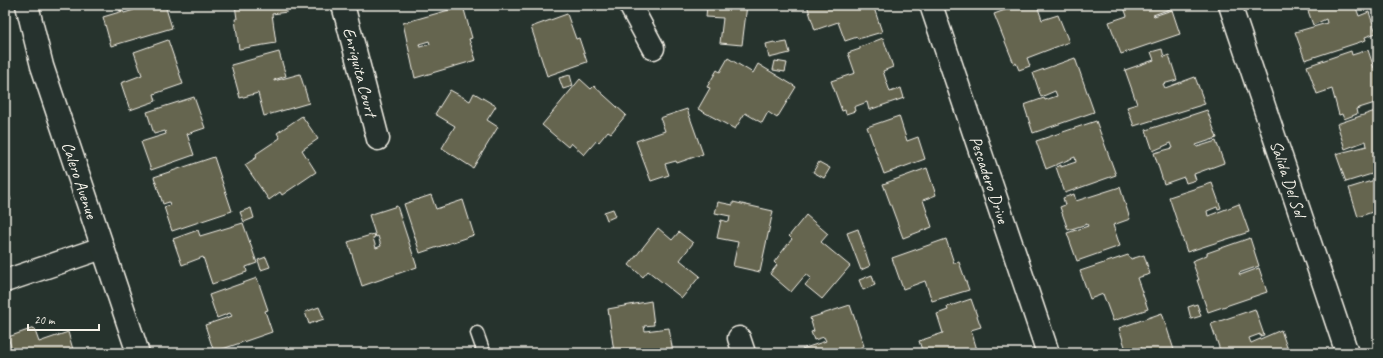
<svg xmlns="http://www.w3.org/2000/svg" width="1383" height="358" font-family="Caveat,sans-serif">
<rect width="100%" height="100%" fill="#26332d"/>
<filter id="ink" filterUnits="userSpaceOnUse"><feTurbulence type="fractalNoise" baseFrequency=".025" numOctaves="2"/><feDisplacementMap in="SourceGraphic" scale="8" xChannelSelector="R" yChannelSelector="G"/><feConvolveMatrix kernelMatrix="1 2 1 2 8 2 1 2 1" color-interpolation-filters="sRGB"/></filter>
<g filter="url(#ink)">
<g fill="#656550" stroke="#f4f1e8" fill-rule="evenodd">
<path d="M 118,5 L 165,5 L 172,28 L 111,46 L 103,17 L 123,11 L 124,13 L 134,10 L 133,6 L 120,11 Z"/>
<path d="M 235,5 L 285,5 L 287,12 L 272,14 L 276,43 L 239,49 L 235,19 L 237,19 Z"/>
<path d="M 707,5 L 747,5 L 742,45 L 720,43 L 723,18 L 706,17 Z"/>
<path d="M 807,5 L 873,5 L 882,32 L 858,39 L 857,37 L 845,41 L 838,22 L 815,30 Z"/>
<path d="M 1019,5 L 1037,5 L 1042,20 L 1058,15 L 1069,42 L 1027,58 L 1030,66 L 1019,70 L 1016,63 L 1014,64 L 994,14 Z"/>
<path d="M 1123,5 L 1172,5 L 1173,8 L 1153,15 L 1154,16 L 1172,10 L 1180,34 L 1121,54 L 1109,22 L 1127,16 Z"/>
<path d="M 1306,5 L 1355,5 L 1359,16 L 1369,12 L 1376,33 L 1365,37 L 1366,40 L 1305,60 L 1295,32 L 1327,23 L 1326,19 L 1313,25 Z"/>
<path d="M 463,6 L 472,38 L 469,39 L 476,60 L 415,78 L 403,23 ZM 429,41 L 430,44 L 420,47 L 419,44 Z"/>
<path d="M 567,14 L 576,39 L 579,38 L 587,62 L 547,76 L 531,27 Z"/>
<path d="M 883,38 L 893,67 L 883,71 L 890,92 L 901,88 L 904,98 L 869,110 L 867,102 L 854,107 L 855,111 L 846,114 L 845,110 L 842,111 L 831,81 L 855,73 L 848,53 L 860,49 L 860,47 Z"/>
<path d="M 168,40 L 183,84 L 154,94 L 156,101 L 130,110 L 121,83 L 142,75 L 134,52 Z"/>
<path d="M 774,42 L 775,44 L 787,42 L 790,53 L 769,58 L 766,44 Z"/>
<path d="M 1162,49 L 1164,57 L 1169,55 L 1177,80 L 1163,84 L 1165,88 L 1195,77 L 1205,104 L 1134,126 L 1127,107 L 1137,104 L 1125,70 L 1154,60 L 1151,52 Z"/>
<path d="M 1368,50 L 1374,68 L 1376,67 L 1378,73 L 1378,102 L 1356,109 L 1357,114 L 1344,119 L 1342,114 L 1339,115 L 1332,89 L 1317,94 L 1307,66 L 1351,51 L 1352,55 Z"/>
<path d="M 279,52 L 286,76 L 274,80 L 274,81 L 300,74 L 309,103 L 264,116 L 258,93 L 240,98 L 231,65 Z"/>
<path d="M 728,58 L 753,73 L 758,64 L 796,87 L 777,118 L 768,112 L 762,123 L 745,113 L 735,129 L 698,109 L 710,88 L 707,87 L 717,70 L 720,72 Z"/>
<path d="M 1075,58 L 1094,112 L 1033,133 L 1024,105 L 1044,98 L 1045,100 L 1057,96 L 1055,91 L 1041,97 L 1033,73 Z"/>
<path d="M 775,61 L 787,63 L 785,72 L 773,70 Z"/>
<path d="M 570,75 L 573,86 L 563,89 L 559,78 Z"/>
<path d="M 580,79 L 591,89 L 594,86 L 626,115 L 611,133 L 608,131 L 599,142 L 597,140 L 584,155 L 571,143 L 568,147 L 542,125 Z"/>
<path d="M 450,90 L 470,101 L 474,93 L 496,106 L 487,120 L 498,127 L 473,168 L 442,148 L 455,126 L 435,114 Z"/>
<path d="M 194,97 L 205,128 L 187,134 L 194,155 L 151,170 L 141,142 L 166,134 L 165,131 L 154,134 L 147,112 Z"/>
<path d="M 687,109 L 703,154 L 677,163 L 676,161 L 665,164 L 669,175 L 651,181 L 636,141 L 665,131 L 660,118 Z"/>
<path d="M 1207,110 L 1217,138 L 1196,145 L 1197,147 L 1216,141 L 1224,163 L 1194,174 L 1196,180 L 1186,183 L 1184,177 L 1164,184 L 1154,153 L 1173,148 L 1171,143 L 1153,151 L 1146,130 Z"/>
<path d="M 1378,110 L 1378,172 L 1346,182 L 1336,154 L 1367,146 L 1366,141 L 1345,149 L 1337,124 Z"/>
<path d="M 302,116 L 318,139 L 302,150 L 316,172 L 282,195 L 280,192 L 269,200 L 245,165 L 257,157 L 256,154 L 280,138 L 277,133 Z"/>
<path d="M 899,116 L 907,141 L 918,137 L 925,159 L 884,174 L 867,127 Z"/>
<path d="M 1096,121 L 1116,175 L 1065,193 L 1056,167 L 1061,165 L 1061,167 L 1076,162 L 1075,157 L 1046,169 L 1036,141 Z"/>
<path d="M 214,157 L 232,211 L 172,231 L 164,207 L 170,205 L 169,202 L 163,204 L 154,177 Z"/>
<path d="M 819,162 L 830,168 L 824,178 L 813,172 Z"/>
<path d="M 927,168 L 936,195 L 923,200 L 932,227 L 903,238 L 883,184 Z"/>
<path d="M 1378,179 L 1378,210 L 1358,217 L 1349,188 Z"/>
<path d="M 1212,183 L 1221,208 L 1218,209 L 1217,207 L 1207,211 L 1208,216 L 1239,204 L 1249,232 L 1187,252 L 1169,197 Z"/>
<path d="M 5,184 L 11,200 L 5,202 Z"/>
<path d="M 1120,187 L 1130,219 L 1113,225 L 1120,246 L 1077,261 L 1067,233 L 1088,226 L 1087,224 L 1068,230 L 1060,207 L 1065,205 L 1063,198 L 1074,194 L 1076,201 Z"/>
<path d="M 431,195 L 436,209 L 463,200 L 474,235 L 420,253 L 404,204 Z"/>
<path d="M 718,202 L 733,205 L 733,202 L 773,211 L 760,272 L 733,266 L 738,242 L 717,238 L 721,220 L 729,222 L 730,216 L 715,213 Z"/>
<path d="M 397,206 L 417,267 L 362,286 L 348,242 L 374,234 L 375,237 L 373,238 L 376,248 L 381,246 L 378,236 L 376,237 L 369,215 Z"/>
<path d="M 251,208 L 254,218 L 244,222 L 240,212 Z"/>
<path d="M 613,209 L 616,216 L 607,220 L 604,212 Z"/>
<path d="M 806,215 L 828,234 L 821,242 L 850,266 L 822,299 L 805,285 L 811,278 L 806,274 L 791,292 L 770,274 L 777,265 L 774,262 L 792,239 L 789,236 Z"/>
<path d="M 243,223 L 257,263 L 246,267 L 247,272 L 212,284 L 203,257 L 182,265 L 173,239 L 198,230 L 200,236 Z"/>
<path d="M 658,228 L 672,240 L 679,232 L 693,243 L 680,260 L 700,276 L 682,298 L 648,271 L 643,277 L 629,265 Z"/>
<path d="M 858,229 L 870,266 L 861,270 L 847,233 Z"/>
<path d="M 1250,238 L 1259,266 L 1239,273 L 1240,275 L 1259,268 L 1267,292 L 1208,312 L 1197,280 L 1199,280 L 1192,261 L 1207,255 L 1207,253 Z"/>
<path d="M 946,239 L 954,263 L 959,262 L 969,290 L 932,301 L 925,281 L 903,289 L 892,258 Z"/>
<path d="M 1378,248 L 1378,273 L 1371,251 Z"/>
<path d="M 1128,255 L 1131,259 L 1144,255 L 1150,274 L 1137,278 L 1148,309 L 1113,321 L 1103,294 L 1090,299 L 1080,271 Z"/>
<path d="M 266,257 L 270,267 L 261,270 L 258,260 Z"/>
<path d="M 872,275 L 875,285 L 863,290 L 859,280 Z"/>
<path d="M 257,278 L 268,310 L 265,311 L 272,332 L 214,352 L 205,325 L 232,316 L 230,313 L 217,318 L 209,295 Z"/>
<path d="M 971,299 L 981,327 L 971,330 L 978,353 L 923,353 L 919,341 L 943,333 L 937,314 L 948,310 L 947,307 Z"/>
<path d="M 651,301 L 654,325 L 644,326 L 645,331 L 669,328 L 673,353 L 628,353 L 628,350 L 614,352 L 608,309 Z"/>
<path d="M 1197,304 L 1201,316 L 1191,319 L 1188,307 Z"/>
<path d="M 850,305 L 864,346 L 850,351 L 851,353 L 803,353 L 802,349 L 826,341 L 824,337 L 814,340 L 811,332 L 814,331 L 810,318 Z"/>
<path d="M 319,307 L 324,319 L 309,324 L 305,312 Z"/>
<path d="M 1255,309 L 1264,335 L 1260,336 L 1260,334 L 1249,338 L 1251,343 L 1281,330 L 1289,353 L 1221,353 L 1211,324 Z"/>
<path d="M 1162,313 L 1175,353 L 1139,353 L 1142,352 L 1141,347 L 1127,353 L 1119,328 Z"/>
<path d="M 34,328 L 39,342 L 68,332 L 74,353 L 13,353 L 8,337 Z"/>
</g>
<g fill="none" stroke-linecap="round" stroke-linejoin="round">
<defs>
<path id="lane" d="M 477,333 L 484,353"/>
<g id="street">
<path id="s1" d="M 343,5 L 378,139"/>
<path d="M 630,5 L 653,48"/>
<path id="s2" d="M 931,5 L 1048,353"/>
<path id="s3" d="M 1230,5 L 1347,353"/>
<path d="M 5,281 L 102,248"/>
<path d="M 739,338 L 744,353"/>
</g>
<g id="secondary">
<path id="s4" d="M 27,5 L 42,66 L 138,353"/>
</g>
</defs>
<use href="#lane" stroke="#f4f1e8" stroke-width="15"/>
<use href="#street" stroke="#f4f1e8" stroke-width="25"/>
<use href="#secondary" stroke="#f4f1e8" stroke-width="25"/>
<use href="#lane" stroke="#26332d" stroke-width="12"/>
<use href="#street" stroke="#26332d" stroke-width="22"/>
<use href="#secondary" stroke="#26332d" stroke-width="22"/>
</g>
</g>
<g text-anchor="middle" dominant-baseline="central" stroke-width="3" stroke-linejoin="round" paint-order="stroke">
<g font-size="17" fill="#f4f1e8" stroke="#26332d">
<text stroke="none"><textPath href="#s1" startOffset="69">Enriquita Court</textPath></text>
<text stroke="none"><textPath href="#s2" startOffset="184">Pescadero Drive</textPath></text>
<text stroke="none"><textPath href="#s3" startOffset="183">Salida Del Sol</textPath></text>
<text stroke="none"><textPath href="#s4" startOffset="183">Calero Avenue</textPath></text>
</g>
</g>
<rect width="1383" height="358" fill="none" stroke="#26332d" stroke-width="20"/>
<rect x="10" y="10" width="1363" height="338" fill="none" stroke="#f4f1e8" stroke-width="1.5" filter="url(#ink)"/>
<path d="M28 324v6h71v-6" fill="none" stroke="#f4f1e8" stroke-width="2"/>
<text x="34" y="324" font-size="12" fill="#f4f1e8" stroke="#26332d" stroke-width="3" paint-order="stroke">20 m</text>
</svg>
